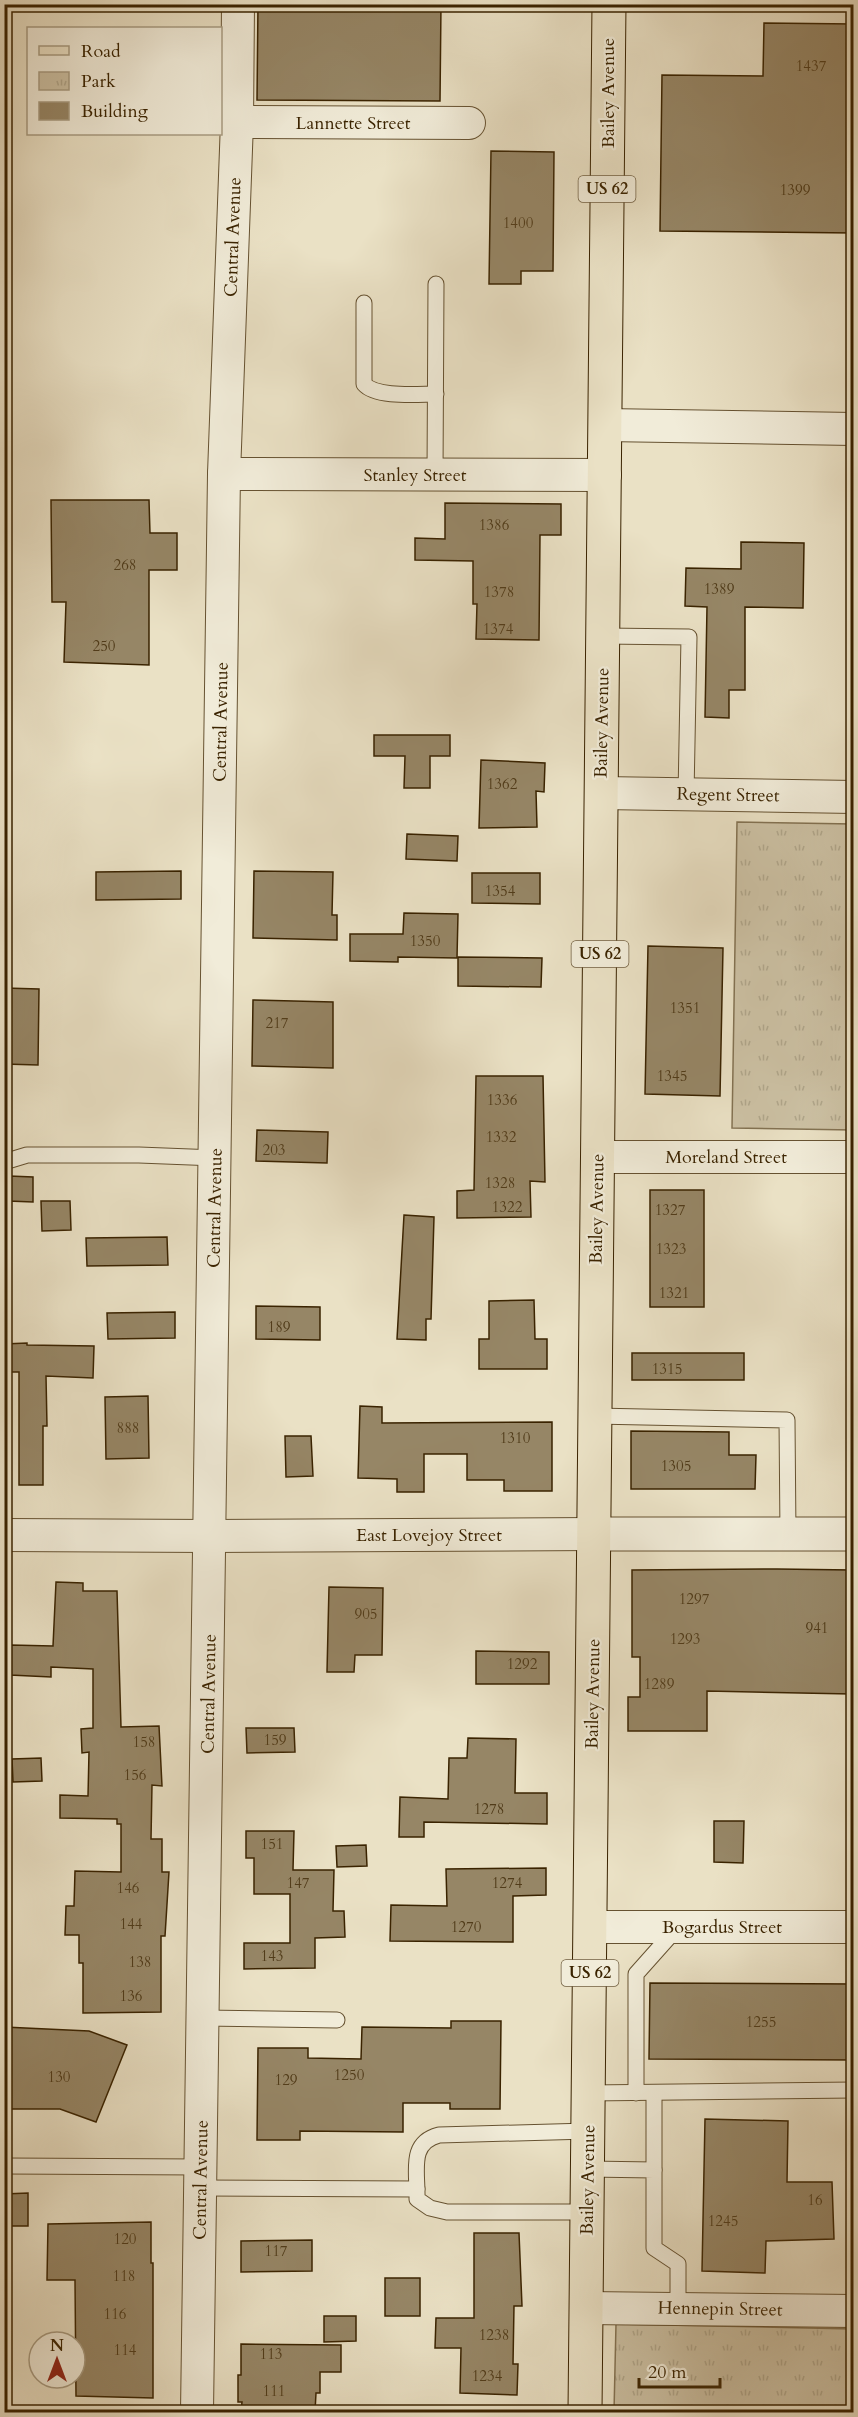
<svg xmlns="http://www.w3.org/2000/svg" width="858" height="2417" font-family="Cardo,serif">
<defs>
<pattern id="park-tufts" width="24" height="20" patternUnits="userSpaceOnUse" patternTransform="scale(1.5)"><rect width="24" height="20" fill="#ccc1a4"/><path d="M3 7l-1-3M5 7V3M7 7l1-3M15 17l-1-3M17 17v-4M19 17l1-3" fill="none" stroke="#b0a68b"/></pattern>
</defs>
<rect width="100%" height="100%" fill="#eae1c5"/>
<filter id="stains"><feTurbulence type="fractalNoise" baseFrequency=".00333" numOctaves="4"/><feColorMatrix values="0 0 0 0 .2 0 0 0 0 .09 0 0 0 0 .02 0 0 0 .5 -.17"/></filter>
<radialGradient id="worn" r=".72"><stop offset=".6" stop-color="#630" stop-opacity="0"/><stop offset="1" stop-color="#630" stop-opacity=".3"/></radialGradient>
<g fill="url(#park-tufts)" stroke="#837252" stroke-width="1.5">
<path d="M 737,822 L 853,824 L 853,1130 L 732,1128 Z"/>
<path d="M 616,2324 L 853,2329 L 853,2412 L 614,2412 Z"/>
</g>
<g fill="#968666" stroke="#3a2300" stroke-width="1.5">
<path d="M 258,4 L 441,4 L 440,101 L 257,100 Z"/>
<path d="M 764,23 L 854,24 L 854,233 L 660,231 L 662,75 L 763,76 Z"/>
<path d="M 491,151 L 554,152 L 553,271 L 521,271 L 521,284 L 489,284 Z"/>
<path d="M 51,500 L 149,500 L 150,533 L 177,533 L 177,570 L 149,570 L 149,665 L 64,662 L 66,602 L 52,602 Z"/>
<path d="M 445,503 L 561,504 L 561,535 L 540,535 L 539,640 L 476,639 L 477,604 L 473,604 L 473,561 L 415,560 L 415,538 L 445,539 Z"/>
<path d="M 741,542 L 804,543 L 803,608 L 745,607 L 745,690 L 729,690 L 729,718 L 705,717 L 707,607 L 685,606 L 686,568 L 741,569 Z"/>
<path d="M 374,735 L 450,735 L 450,756 L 430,756 L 430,788 L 404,788 L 405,756 L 374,756 Z"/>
<path d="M 481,760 L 545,763 L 544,792 L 536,791 L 537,827 L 479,828 Z"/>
<path d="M 407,834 L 458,836 L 457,861 L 406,859 Z"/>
<path d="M 181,871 L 181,899 L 96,900 L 96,872 Z"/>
<path d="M 254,871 L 333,872 L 332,915 L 337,915 L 337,940 L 253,938 Z"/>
<path d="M 472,873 L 540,873 L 540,904 L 472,903 Z"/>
<path d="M 404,913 L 458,914 L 457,958 L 398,957 L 398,962 L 350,961 L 350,934 L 403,934 Z"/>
<path d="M 648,946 L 723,948 L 720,1096 L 645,1094 Z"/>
<path d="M 458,957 L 542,958 L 541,987 L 458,986 Z"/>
<path d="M 4,988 L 39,989 L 38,1065 L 4,1064 Z"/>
<path d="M 253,1000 L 333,1002 L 333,1068 L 252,1066 Z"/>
<path d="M 476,1076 L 543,1076 L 545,1182 L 530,1181 L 531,1217 L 457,1218 L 457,1191 L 474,1190 Z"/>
<path d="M 257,1130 L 328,1132 L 327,1163 L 256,1161 Z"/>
<path d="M 9,1176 L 33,1177 L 33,1202 L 8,1201 Z"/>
<rect x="650" y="1190" width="54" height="117"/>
<path d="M 41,1201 L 70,1201 L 71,1230 L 42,1231 Z"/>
<path d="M 404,1215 L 434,1217 L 431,1319 L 426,1319 L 426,1340 L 397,1339 Z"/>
<path d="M 167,1237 L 168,1265 L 87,1266 L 86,1238 Z"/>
<path d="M 534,1300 L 535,1339 L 547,1339 L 547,1369 L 479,1369 L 479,1339 L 489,1339 L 489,1301 Z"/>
<path d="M 256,1306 L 320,1307 L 320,1340 L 256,1339 Z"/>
<path d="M 175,1312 L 175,1338 L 108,1339 L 107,1313 Z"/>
<path d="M 27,1343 L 27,1345 L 94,1346 L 93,1378 L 46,1376 L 47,1426 L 43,1426 L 43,1485 L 19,1485 L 19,1372 L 4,1372 L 4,1344 Z"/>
<rect x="632" y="1353" width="112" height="27"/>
<path d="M 148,1396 L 149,1458 L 106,1459 L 105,1397 Z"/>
<path d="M 360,1406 L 382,1407 L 382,1423 L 552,1422 L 552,1491 L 504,1491 L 504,1480 L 467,1480 L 467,1454 L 424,1454 L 424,1492 L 397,1492 L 397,1479 L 358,1478 Z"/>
<path d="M 631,1431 L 729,1432 L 729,1455 L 756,1455 L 755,1489 L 631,1489 Z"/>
<path d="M 285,1436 L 311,1436 L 313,1476 L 286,1477 Z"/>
<path d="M 777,1569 L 852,1570 L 851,1694 L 707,1691 L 707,1731 L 628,1731 L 628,1697 L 640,1697 L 640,1657 L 632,1657 L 632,1570 Z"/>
<path d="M 56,1582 L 83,1583 L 83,1591 L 117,1591 L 121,1727 L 159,1726 L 162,1786 L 152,1785 L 151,1839 L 162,1839 L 162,1872 L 169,1872 L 165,1936 L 161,1936 L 161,2012 L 83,2013 L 83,1963 L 79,1963 L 79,1935 L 65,1935 L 66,1906 L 74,1906 L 75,1871 L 121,1872 L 121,1824 L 117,1824 L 117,1819 L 60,1818 L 60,1795 L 88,1796 L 89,1752 L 82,1753 L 81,1729 L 93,1728 L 93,1669 L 51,1667 L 51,1677 L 10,1675 L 11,1645 L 53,1646 Z"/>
<path d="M 329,1587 L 383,1588 L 382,1655 L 355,1655 L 354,1672 L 327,1672 Z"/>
<path d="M 476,1651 L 549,1652 L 549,1684 L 476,1684 Z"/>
<path d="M 246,1728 L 294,1728 L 295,1752 L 247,1753 Z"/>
<path d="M 468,1738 L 516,1739 L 515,1793 L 547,1793 L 547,1824 L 424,1822 L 424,1837 L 399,1837 L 400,1797 L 448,1799 L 449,1758 L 467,1758 Z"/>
<path d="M 41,1758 L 42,1781 L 13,1782 L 12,1759 Z"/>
<path d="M 714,1821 L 744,1821 L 743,1863 L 714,1862 Z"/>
<path d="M 246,1831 L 294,1831 L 293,1870 L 334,1870 L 333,1911 L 344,1911 L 345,1937 L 315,1938 L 315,1968 L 244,1969 L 244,1943 L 290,1943 L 290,1894 L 254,1894 L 254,1858 L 246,1858 Z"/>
<path d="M 366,1845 L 367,1866 L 337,1867 L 336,1846 Z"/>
<path d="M 546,1868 L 546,1895 L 513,1896 L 513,1942 L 390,1941 L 391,1905 L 447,1906 L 446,1869 Z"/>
<path d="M 650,1983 L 854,1984 L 854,2060 L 649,2059 Z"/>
<path d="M 451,2021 L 501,2021 L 500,2109 L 450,2109 L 450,2103 L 403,2103 L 403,2132 L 300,2131 L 300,2140 L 257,2140 L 258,2048 L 308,2048 L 308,2058 L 361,2059 L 362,2027 L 451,2028 Z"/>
<path d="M 4,2027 L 89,2031 L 127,2045 L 96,2122 L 60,2109 L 4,2109 Z"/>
<path d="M 705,2119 L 788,2121 L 787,2182 L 832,2182 L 834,2239 L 766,2241 L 765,2273 L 702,2271 Z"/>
<path d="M 28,2193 L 28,2226 L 4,2226 L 4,2194 Z"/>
<path d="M 151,2222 L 151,2263 L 153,2263 L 153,2398 L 76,2396 L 75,2280 L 47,2280 L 48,2224 Z"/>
<path d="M 474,2233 L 519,2233 L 522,2306 L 514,2306 L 513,2364 L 518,2364 L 517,2395 L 460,2393 L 461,2348 L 435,2348 L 436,2318 L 474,2318 Z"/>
<path d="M 312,2240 L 312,2271 L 241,2272 L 241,2241 Z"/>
<rect x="385" y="2278" width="35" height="38"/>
<path d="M 324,2316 L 356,2316 L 356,2341 L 324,2342 Z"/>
<path d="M 241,2344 L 341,2345 L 341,2372 L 320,2372 L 320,2393 L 316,2393 L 315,2412 L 241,2412 L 242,2402 L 238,2402 L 238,2375 L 241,2375 Z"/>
</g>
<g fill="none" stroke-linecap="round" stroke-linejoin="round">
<defs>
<g id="service">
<path d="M 364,303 L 364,384 C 376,398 418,394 436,394"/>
<path d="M 435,475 L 436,284"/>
<path d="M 603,636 L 689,637 L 686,795"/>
<path d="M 4,1162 L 27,1155 L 139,1155 L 216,1158"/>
<path d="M 595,1416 L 787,1420 L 788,1534"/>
<path d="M 204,2018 L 337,2020"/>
<path d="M 589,2093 L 854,2090"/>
<path d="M 636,2093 L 636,1974 L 677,1928"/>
<path d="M 4,2166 L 201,2167"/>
<path d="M 588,2169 L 654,2170 L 654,2248 L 678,2264 L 678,2309"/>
<path d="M 654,2170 L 654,2093"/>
<path d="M 201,2188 L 417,2189"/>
<path d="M 587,2212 L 447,2212 L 430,2208 L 417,2199 C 418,2172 408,2143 439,2135 L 588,2131"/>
</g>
<g id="minor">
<path d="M 237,122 L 469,123"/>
<path d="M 605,425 L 854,429"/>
<path d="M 224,474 L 605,475"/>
<path d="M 602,793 L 854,797"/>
<path d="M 598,1157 L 854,1157"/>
<path d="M 4,1535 L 211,1536 L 594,1534"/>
<path d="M 590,1927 L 854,1927"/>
<path d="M 586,2308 L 854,2311"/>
<path d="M 197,2412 L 224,474 L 237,122 L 238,4"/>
</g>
<path id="tertiary" d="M 594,1534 L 854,1534"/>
<path id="primary" d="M 585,2412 L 609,4"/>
</defs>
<use href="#service" stroke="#665231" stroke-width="17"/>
<use href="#minor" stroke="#665231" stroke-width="34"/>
<use href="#tertiary" stroke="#665231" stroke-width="35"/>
<use href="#primary" stroke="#3a2300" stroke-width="35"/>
<use href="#service" stroke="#f1ecd9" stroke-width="15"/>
<use href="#minor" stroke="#f1ecd9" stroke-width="32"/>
<use href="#tertiary" stroke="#f1ecd9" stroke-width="33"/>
<use href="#primary" stroke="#eae1c5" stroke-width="33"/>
</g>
<g text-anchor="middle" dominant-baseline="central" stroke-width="4.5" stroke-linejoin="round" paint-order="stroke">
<g font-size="15" fill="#513c1a">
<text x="811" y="66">1437</text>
<text x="795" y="190">1399</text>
<text x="518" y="223">1400</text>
<text x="494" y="525">1386</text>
<text x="125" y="565">268</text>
<text x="719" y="589">1389</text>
<text x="499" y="592">1378</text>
<text x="498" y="629">1374</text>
<text x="104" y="646">250</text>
<text x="502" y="784">1362</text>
<text x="500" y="891">1354</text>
<text x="425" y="941">1350</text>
<text x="685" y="1008">1351</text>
<text x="277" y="1023">217</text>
<text x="672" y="1076">1345</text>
<text x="502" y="1100">1336</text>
<text x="501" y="1137">1332</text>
<text x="274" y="1150">203</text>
<text x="500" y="1183">1328</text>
<text x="507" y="1207">1322</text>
<text x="670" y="1210">1327</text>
<text x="671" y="1249">1323</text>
<text x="674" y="1293">1321</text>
<text x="279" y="1327">189</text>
<text x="667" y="1369">1315</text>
<text x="128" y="1428">888</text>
<text x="515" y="1438">1310</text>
<text x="676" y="1466">1305</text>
<text x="694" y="1599">1297</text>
<text x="366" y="1614">905</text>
<text x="817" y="1628">941</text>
<text x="685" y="1639">1293</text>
<text x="522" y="1664">1292</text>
<text x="659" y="1684">1289</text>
<text x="275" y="1740">159</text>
<text x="144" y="1742">158</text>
<text x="135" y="1775">156</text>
<text x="489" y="1809">1278</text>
<text x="272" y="1844">151</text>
<text x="298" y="1883">147</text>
<text x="507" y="1883">1274</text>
<text x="128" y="1888">146</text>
<text x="131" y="1924">144</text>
<text x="466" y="1927">1270</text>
<text x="272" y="1956">143</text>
<text x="140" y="1962">138</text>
<text x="131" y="1996">136</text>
<text x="761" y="2022">1255</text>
<text x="349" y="2075">1250</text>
<text x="59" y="2077">130</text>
<text x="286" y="2080">129</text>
<text x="815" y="2200">16</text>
<text x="723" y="2221">1245</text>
<text x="125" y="2239">120</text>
<text x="276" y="2251">117</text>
<text x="124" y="2276">118</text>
<text x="115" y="2314">116</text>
<text x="494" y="2335">1238</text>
<text x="125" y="2350">114</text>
<text x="271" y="2354">113</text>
<text x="487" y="2376">1234</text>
<text x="274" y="2391">111</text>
</g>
<g fill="#f1ecd9" stroke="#715f41" stroke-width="1.5">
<rect x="578.5" y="176" width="57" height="26" rx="4.5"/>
<rect x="571.5" y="941" width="57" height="26" rx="4.5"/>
<rect x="561.5" y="1960" width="57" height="26" rx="4.5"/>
</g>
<g font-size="16" font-weight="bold" fill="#3a2300">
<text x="607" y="189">US 62</text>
<text x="600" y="954">US 62</text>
<text x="590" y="1973">US 62</text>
</g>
<g font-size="18" fill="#3a2300" stroke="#f1ecd9">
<text transform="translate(608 93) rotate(-90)">Bailey Avenue</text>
<text x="353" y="123">Lannette Street</text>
<text transform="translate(233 237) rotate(-88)">Central Avenue</text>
<text x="415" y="475">Stanley Street</text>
<text transform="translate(221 722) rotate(-89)">Central Avenue</text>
<text transform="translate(602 723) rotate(-89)">Bailey Avenue</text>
<text transform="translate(728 795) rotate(1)">Regent Street</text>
<text x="726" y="1157">Moreland Street</text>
<text transform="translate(215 1208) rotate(-89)">Central Avenue</text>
<text transform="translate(597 1209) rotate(-89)">Bailey Avenue</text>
<text x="429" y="1535">East Lovejoy Street</text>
<text transform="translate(209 1694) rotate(-89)">Central Avenue</text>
<text transform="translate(593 1694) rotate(-89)">Bailey Avenue</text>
<text x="722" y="1927">Bogardus Street</text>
<text transform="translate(201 2180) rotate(-89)">Central Avenue</text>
<text transform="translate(588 2180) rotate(-89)">Bailey Avenue</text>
<text transform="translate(720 2309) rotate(1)">Hennepin Street</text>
</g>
</g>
<rect width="858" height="2417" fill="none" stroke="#eae1c5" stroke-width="24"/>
<rect x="6" y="6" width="846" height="2405" fill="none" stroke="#3a2300" stroke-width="3"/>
<rect x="12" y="12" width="834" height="2393" fill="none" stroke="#3a2300" stroke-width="1.5"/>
<rect x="27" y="27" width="195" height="108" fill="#f1ecd9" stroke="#a89c82" stroke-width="1.5"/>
<rect x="39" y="46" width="30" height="9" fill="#eae1c5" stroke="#a89c82" stroke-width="1.5"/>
<text x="81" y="57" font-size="18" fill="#3a2300">Road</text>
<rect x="39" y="72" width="30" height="18" fill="url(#park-tufts)" stroke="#a89c82" stroke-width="1.5"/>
<text x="81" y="87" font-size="18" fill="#3a2300">Park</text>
<rect x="39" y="102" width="30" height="18" fill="#968666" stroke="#a89c82" stroke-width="1.5"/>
<text x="81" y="117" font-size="18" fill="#3a2300">Building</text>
<g transform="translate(57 2360)"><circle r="28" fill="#f1ecd9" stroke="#a89c82" stroke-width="1.5"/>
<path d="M0-4.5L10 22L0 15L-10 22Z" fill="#8f2418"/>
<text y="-9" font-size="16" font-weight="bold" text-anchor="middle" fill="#3a2300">N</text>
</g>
<path d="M639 2378v9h81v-9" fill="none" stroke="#3a2300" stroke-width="3"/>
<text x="648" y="2378" font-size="18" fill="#3a2300" stroke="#f1ecd9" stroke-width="4.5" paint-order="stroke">20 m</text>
<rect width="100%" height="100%" filter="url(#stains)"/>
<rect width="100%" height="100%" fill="url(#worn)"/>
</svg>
